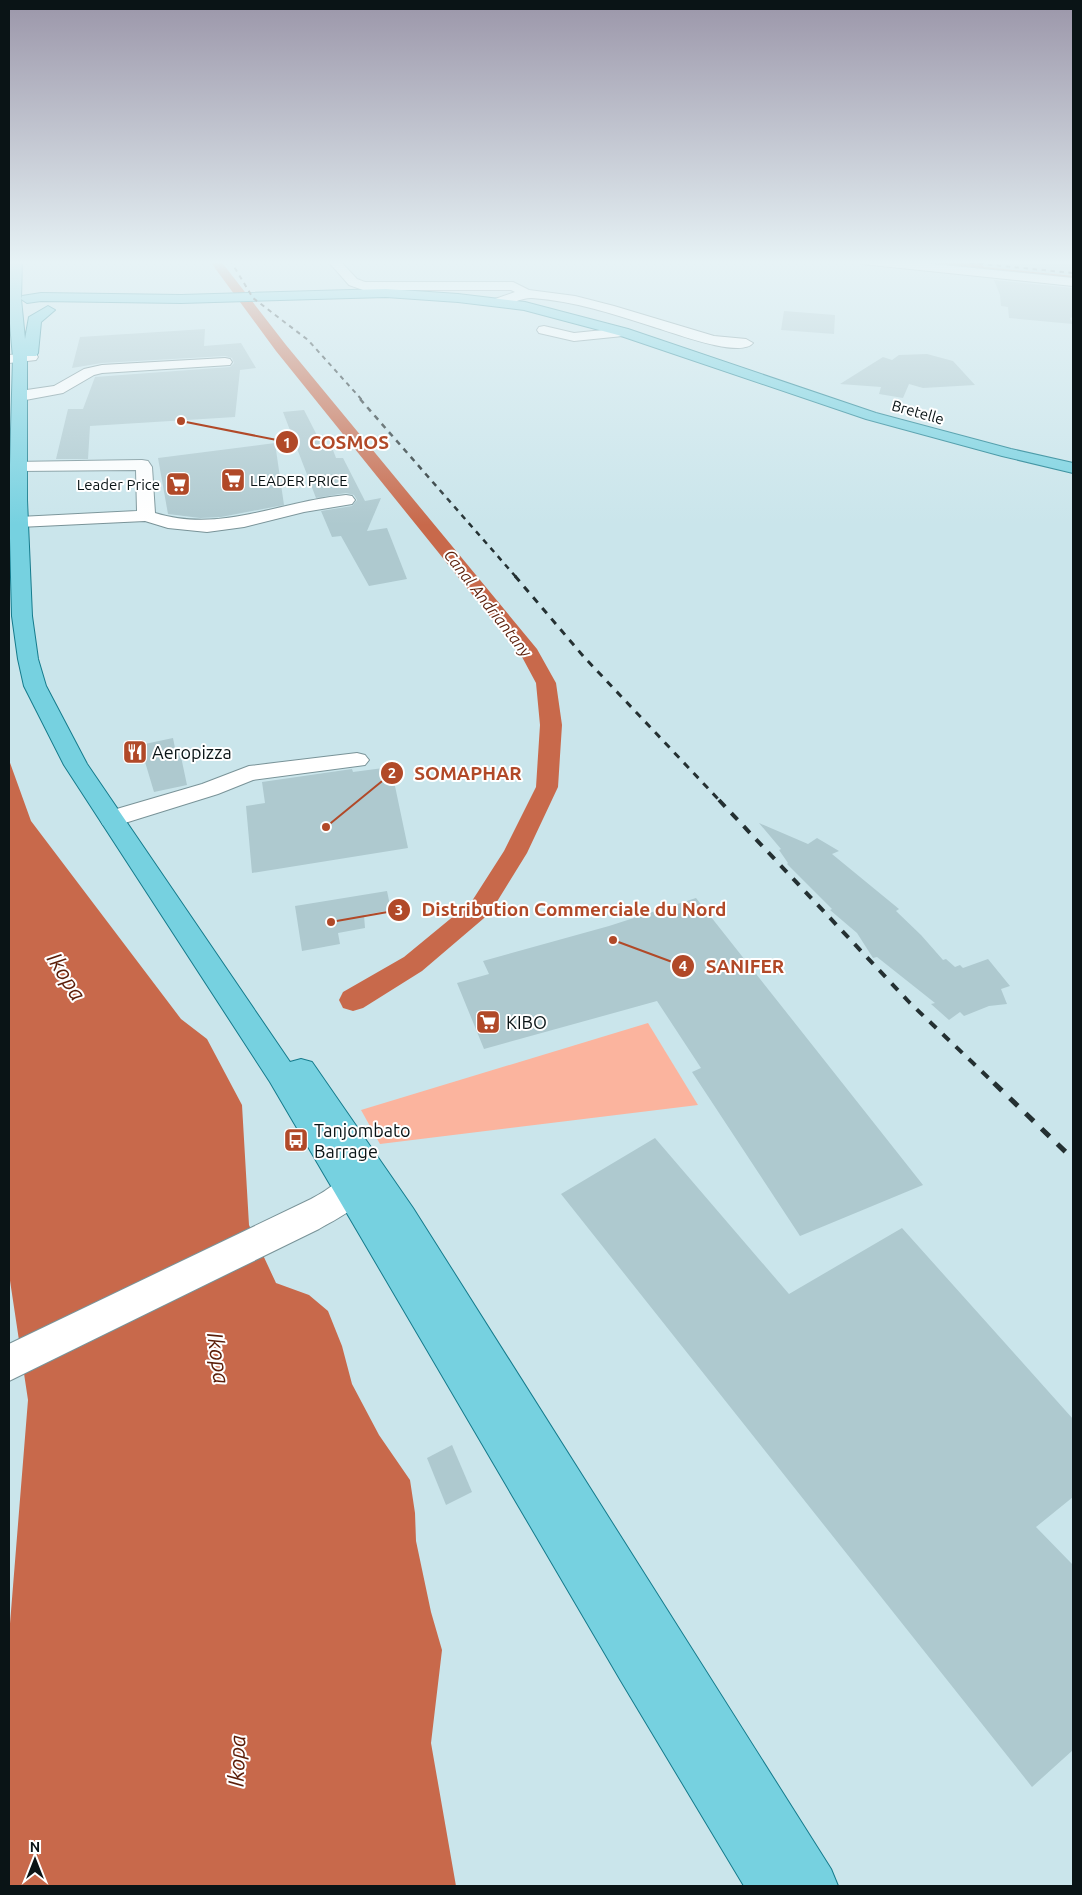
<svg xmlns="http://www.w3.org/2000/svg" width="1082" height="1895" font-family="Ubuntu,sans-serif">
<rect width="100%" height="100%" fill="#cae5eb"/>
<path fill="#fbb49e" d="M 648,1023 L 698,1105 L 380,1144 L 361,1110 Z"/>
<path fill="#c8694b" d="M 9,760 L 31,821 L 181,1019 L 207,1039 L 242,1105 L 249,1225 L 276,1283 L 309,1295 L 328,1311 L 342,1346 L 352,1384 L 379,1435 L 410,1480 L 415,1513 L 416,1541 L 431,1612 L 442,1650 L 431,1743 L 456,1886 L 9,1886 L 9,1636 L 28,1400 L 9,1274 Z"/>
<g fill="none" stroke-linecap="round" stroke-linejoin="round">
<path fill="#c8694b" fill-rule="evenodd" d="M 209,260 L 220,260 L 286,345 L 537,649 L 556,683 L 562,725 L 558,787 L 527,853 L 490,913 L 422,971 L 363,1008 L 353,1011 L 343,1008 L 339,1000 L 343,992 L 404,957 L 472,901 L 504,851 L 536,787 L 540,725 L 536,683 L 521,655 L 276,351 Z"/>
<path fill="#c8694b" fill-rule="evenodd" d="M 890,260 L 952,260 L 1073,272 L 1073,284 L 900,266 L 893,264 Z"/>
</g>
<g fill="#aec9cf">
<path d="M 978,260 L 1014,260 L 1054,264 L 1053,260 L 1073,260 L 1073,276 L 984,267 Z"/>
<path d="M 994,280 L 1073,288 L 1073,317 L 1070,318 L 1073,324 L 1009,318 L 1008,307 L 1001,306 L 1000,295 Z"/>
<path d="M 784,311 L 835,315 L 834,334 L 781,330 Z"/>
<path d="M 205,329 L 204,346 L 241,343 L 256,368 L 240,370 L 235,417 L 90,426 L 88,459 L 56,459 L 68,409 L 83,409 L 95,377 L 230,367 L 234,363 L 232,358 L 225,356 L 102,363 L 72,368 L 80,337 Z"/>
<path d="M 927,354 L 953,361 L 975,385 L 923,388 L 909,384 L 903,398 L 879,394 L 881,387 L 840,384 L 883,357 L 892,360 L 899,355 Z"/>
<path d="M 304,410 L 325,451 L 333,450 L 336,458 L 343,458 L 365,501 L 381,498 L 367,531 L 387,528 L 407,579 L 369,586 L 341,536 L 332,537 L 321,511 L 352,506 L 357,500 L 354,495 L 346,493 L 316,498 L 283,412 Z"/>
<path d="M 275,443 L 284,505 L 221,517 L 200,518 L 168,514 L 158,458 Z"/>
<path d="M 173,738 L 176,753 L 180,752 L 187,785 L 154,792 L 140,745 Z"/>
<path d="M 391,767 L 408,848 L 252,873 L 246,806 L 265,803 L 262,782 L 352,769 L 353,772 Z"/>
<path d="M 759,823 L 808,844 L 817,838 L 839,851 L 832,854 L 899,909 L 896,911 L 921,935 L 943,960 L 946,959 L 955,967 L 960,965 L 963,968 L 988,959 L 1010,986 L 1001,989 L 1007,1004 L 989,1006 L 964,1016 L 960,1012 L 949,1020 L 931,1004 L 935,1003 L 877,957 L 873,958 L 857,933 L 830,910 L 832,909 L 787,864 L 788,863 L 779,850 L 781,849 Z"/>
<path d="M 387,891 L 391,910 L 364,915 L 365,928 L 338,933 L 340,944 L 302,951 L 295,906 Z"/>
<path d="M 696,898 L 923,1185 L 800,1236 L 692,1072 L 701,1068 L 657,1001 L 484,1049 L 457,983 L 489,974 L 483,961 L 609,926 Z"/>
<path d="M 655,1138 L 789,1294 L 902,1228 L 1073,1419 L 1073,1497 L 1036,1527 L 1073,1565 L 1073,1750 L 1032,1787 L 561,1194 Z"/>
<path d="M 452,1445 L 472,1492 L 446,1505 L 427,1458 Z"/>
</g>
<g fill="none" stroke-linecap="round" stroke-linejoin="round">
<defs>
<g id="minor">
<path d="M 327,260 L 339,260 L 357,279 L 365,282 L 513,282 L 529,290 L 575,296 L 614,306 L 714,336 L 746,339 L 753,343 C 741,359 671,332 654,327 C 614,314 574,301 532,298 C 519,297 508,308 495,305 L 494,302 L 495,299 L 515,292 L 511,290 L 363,290 L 349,285 Z"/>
<path d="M 856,260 L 893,260 L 1073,278 L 1073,286 L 862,264 Z"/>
<path d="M 544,326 L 574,333 L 623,328 L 630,332 L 623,336 L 574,341 L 539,333 L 537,330 L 539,327 Z"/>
<path d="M 31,353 L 36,354 L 38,357 L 36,360 L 9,363 L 9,355 Z"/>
<path d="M 225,358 L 230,359 L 232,362 L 230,365 L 102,373 L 94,375 L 63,393 L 20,401 L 15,399 L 12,396 L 15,393 L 20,391 L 54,386 L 84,369 L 102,365 Z"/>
<path d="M 142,460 L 148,461 L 152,467 L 155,513 C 216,532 270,506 330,497 L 346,495 L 352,496 L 355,500 L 352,504 L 304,512 L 244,527 L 207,532 L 168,528 L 145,521 L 19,527 L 13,526 L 10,522 L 13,518 L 19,517 L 137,511 L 136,470 L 19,471 L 13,470 L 11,466 L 13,462 Z"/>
<path d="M 357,753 L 365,755 L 369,760 L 365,765 L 253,780 L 218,794 L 112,827 L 103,825 L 100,819 L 103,813 L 202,784 L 249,766 Z"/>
<path d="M 361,1158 L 373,1162 L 377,1172 C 367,1205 347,1213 319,1229 L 9,1381 L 9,1344 L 311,1199 C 331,1188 340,1182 349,1162 Z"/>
</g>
<path id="major" d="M 10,260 L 22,260 L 21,299 L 22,296 L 41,293 L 181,295 L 386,289 L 458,294 L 525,302 L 628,329 L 876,413 L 1011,449 L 1073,463 L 1073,473 L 1002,456 L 866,419 L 618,335 L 524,310 L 458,302 L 386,297 L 181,303 L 41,301 L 27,303 L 21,299 L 25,339 L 29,317 L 48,306 L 55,310 L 41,322 L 38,353 L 36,356 L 27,356 L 27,500 L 32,616 L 38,659 L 46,686 L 87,764 L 290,1062 L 301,1059 L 312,1062 L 413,1208 L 831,1869 L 838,1886 L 744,1886 L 621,1681 L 270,1082 L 64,765 L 24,686 L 18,659 L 12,616 L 9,500 L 13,358 L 9,312 Z"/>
</defs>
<use href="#minor" stroke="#799398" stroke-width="2"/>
<use href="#major" stroke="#157b8c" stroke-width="2"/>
<use href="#minor" fill="#fff" fill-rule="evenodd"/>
<use href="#major" fill="#76d1e0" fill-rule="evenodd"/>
<g stroke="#243032" stroke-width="2" stroke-dasharray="4.5 4.5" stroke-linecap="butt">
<path d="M 230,260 L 253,298 L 308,340 L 362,400"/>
<path d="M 943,260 L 1073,273"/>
</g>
<path stroke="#243032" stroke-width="2.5" stroke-dasharray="5.5 5.5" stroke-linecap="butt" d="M 360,399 L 516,577"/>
<path stroke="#243032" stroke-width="3" stroke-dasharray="7 7" stroke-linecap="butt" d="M 515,576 L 584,657 L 720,801"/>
<path stroke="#243032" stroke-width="4" stroke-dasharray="9 9" stroke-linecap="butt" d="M 719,800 L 910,1003 L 995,1084"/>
<path stroke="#243032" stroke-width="5" stroke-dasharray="11 11" stroke-linecap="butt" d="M 994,1083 L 1073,1159"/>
</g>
<linearGradient id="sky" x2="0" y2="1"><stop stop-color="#9b96a9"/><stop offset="0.5" stop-color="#e7f3f6"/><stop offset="1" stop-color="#e7f3f6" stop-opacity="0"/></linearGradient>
<rect width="1082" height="525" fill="url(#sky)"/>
<defs>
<symbol id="supermarket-square" viewBox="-11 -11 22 22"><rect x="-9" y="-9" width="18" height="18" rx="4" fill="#b14928" stroke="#fff"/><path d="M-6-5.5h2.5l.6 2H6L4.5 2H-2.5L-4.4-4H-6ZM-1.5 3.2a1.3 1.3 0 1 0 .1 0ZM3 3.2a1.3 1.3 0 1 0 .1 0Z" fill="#fff"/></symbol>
<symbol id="restaurant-square" viewBox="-11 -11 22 22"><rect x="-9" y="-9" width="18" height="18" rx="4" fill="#b14928" stroke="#fff"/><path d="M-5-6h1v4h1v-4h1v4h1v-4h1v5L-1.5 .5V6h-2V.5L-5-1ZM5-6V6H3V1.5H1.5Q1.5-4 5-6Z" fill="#fff"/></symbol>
<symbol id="bus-square" viewBox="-11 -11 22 22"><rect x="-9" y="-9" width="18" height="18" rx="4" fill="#b14928" stroke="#fff"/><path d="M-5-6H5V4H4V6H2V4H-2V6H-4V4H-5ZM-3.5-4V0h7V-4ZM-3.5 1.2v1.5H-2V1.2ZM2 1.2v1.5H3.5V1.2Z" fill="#fff"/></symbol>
</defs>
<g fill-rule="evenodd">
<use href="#supermarket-square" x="219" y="466" width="28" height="28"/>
<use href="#supermarket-square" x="164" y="470" width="28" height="28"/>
<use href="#restaurant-square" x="121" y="738" width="28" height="28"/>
<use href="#supermarket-square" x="474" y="1008" width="28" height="28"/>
<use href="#bus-square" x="282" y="1126" width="28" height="28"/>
</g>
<g text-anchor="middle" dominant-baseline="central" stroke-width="4" stroke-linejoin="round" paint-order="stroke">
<g font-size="15" fill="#0a1416" stroke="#fff">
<text transform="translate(918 412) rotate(16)">Bretelle</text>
</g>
<g font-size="15" fill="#0a1416" stroke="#fff" text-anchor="start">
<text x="250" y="480">LEADER PRICE</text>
<text x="160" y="484" text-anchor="end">Leader Price</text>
</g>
<g font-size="16" font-style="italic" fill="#5a1d08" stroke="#fff">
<text transform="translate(488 603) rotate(52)">Canal Andriantany</text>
</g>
<g font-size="18" fill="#0a1416" stroke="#fff" text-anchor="start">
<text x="152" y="752">Aeropizza</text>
<text x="506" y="1022">KIBO</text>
<text x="314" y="1130">Tanjombato<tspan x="314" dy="21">Barrage</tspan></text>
</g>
<g font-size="22" font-style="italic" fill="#5a1d08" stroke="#fff">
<text transform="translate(67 976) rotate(58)">Ikopa</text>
<text transform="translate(219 1358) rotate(82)">Ikopa</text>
<text transform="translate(236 1761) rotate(-88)">Ikopa</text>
</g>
</g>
<path fill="none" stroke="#b14928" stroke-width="2" d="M181 421L287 442M326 827L392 773M331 922L399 910M613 940L683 966"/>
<g fill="#b14928" stroke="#fff" stroke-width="2">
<circle cx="181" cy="421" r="5"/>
<circle cx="326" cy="827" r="5"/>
<circle cx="331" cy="922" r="5"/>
<circle cx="613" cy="940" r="5"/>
<circle cx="287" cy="442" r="12"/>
<circle cx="392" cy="773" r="12"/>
<circle cx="399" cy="910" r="12"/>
<circle cx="683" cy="966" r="12"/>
</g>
<g font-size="15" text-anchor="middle" font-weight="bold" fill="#fff">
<text x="287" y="448">1</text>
<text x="392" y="778">2</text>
<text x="399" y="915">3</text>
<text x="683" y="971">4</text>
</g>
<g font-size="19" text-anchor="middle" font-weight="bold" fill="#b14928" stroke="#fff" stroke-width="4" stroke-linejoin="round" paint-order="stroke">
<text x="349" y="449">COSMOS</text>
<text x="468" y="780">SOMAPHAR</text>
<text x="574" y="916">Distribution Commerciale du Nord</text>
<text x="745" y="973">SANIFER</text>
</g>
<rect width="1082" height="1895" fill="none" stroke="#0a1416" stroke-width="20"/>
<g transform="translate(35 1860)" stroke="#ffffff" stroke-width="4" paint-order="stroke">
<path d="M0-4L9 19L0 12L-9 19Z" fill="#0a1416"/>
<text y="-8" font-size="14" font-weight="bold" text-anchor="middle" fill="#0a1416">N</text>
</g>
</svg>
